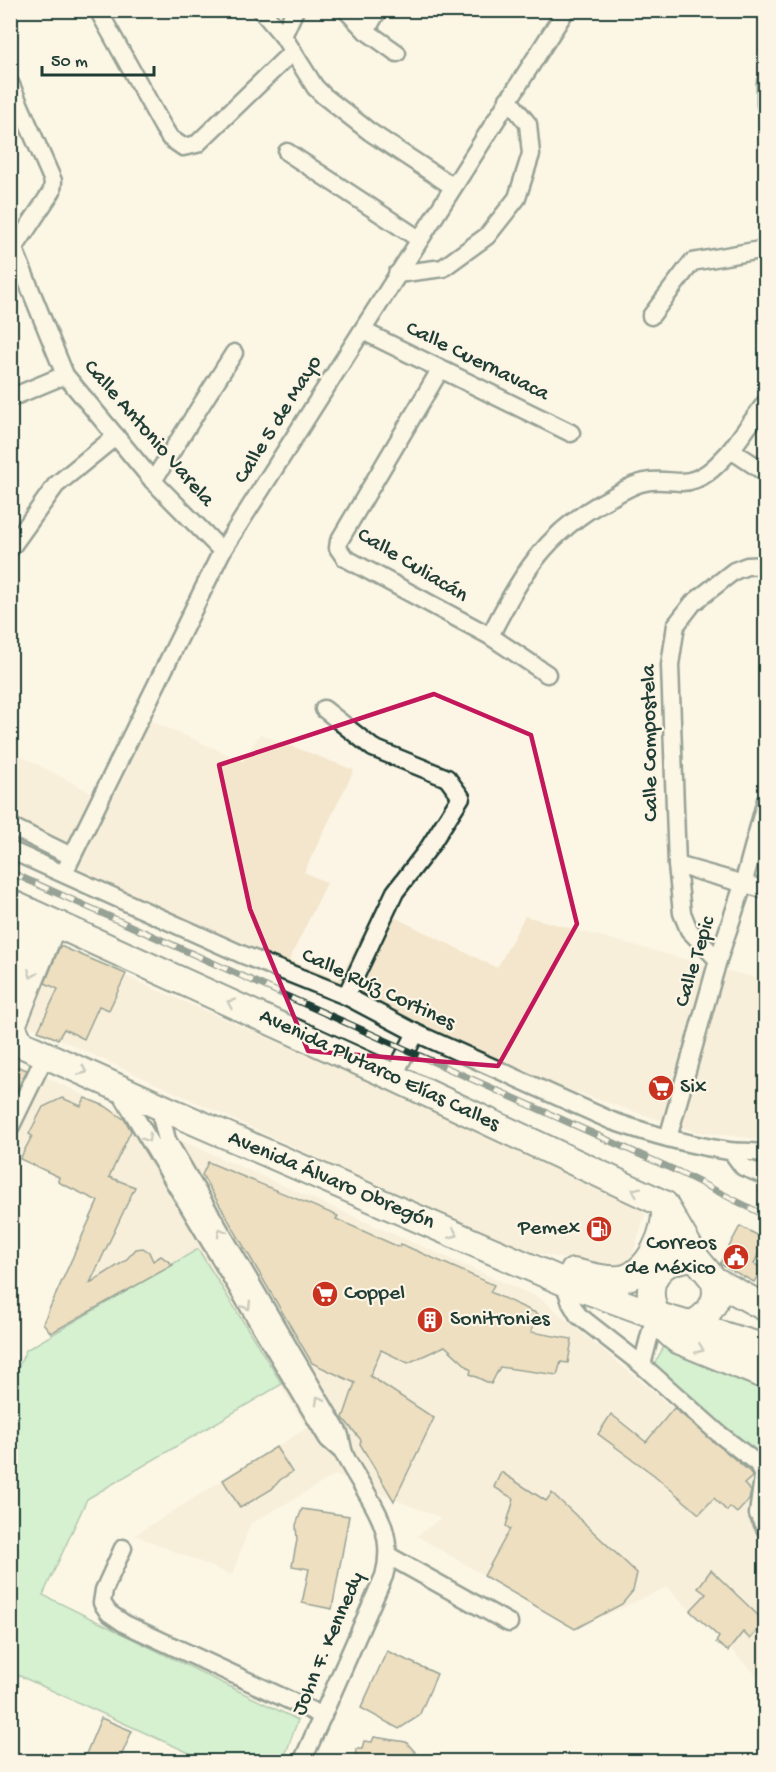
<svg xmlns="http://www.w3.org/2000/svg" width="776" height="1772" font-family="'Gochi Hand',sans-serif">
<rect width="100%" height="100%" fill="#fcf5e5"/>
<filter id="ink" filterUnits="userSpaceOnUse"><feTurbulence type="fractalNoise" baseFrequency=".0167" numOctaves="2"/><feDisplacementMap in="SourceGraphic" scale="12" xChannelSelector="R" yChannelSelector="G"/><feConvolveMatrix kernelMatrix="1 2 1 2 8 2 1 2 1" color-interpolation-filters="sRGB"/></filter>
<g filter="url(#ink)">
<g fill="#f3e6cc">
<path d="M 146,719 L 243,761 L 260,734 L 354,770 L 304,872 L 327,883 L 289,960 L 339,980 L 376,908 L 497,968 L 525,916 L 765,981 L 765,1140 L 693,1131 L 531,1077 L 255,954 L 74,866 L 11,820 L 11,751 L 107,801 Z"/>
<path d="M 11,927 L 391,1091 L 647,1208 L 630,1264 L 620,1270 L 533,1252 L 355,1175 L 11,1017 Z"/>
<path d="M 11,1061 L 193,1146 L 541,1299 L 754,1475 L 765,1479 L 765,1683 L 667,1587 L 575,1629 L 417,1536 L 441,1518 L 335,1475 L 250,1524 L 232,1575 L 135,1535 L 307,1428 L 198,1249 L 51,1333 L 43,1323 L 97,1202 L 58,1182 L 50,1173 L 11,1156 Z"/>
</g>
<g fill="#a6eab5" stroke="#629474" stroke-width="1.5">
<path d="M 198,1249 L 282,1384 L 87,1499 L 43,1595 L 298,1720 L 283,1761 L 207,1761 L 11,1672 L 10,1386 L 26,1350 Z"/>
<path d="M 673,1331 L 765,1357 L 765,1460 L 734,1445 L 653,1366 Z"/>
</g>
<g fill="#ddc393" stroke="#1f3d34" stroke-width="1.5">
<path d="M 60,946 L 126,974 L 109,1010 L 99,1006 L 84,1039 L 64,1029 L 58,1039 L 38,1031 L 58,989 L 45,983 Z"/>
<path d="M 10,1064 L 27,1070 L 10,1103 Z"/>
<path d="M 62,1098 L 81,1106 L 85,1098 L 105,1106 L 125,1120 L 131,1131 L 109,1177 L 135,1187 L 90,1283 L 125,1261 L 136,1249 L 143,1248 L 149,1252 L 153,1261 L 161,1256 L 173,1265 L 51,1333 L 43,1323 L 98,1201 L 58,1182 L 59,1177 L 20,1159 L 32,1136 L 29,1134 L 43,1107 Z"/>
<path d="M 208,1162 L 338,1216 L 336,1219 L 399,1247 L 401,1244 L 494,1285 L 490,1292 L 538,1314 L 531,1332 L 572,1339 L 568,1363 L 561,1362 L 557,1375 L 500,1367 L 491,1384 L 470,1374 L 471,1370 L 445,1346 L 408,1363 L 381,1350 L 370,1376 L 434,1418 L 394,1501 L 360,1444 L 361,1440 L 343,1418 L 355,1383 L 312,1363 L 202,1175 Z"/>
<path d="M 740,1226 L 765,1239 L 754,1264 L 762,1268 L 754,1282 L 720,1264 Z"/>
<path d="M 674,1408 L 750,1472 L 752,1477 L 744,1484 L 751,1491 L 749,1500 L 737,1513 L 730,1507 L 727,1511 L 714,1498 L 699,1514 L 654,1475 L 598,1434 L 611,1414 L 646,1442 Z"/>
<path d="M 276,1447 L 292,1472 L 280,1480 L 272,1489 L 240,1508 L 223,1480 Z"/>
<path d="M 501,1472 L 546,1501 L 552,1493 L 637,1573 L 633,1591 L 622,1604 L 575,1629 L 484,1576 L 510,1529 L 506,1526 L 514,1499 L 494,1487 Z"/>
<path d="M 302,1509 L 349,1516 L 332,1609 L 302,1603 L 309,1569 L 292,1566 L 297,1540 L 296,1525 Z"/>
<path d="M 711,1570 L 765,1622 L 750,1639 L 743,1632 L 728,1651 L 716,1642 L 719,1637 L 690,1611 L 706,1594 L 698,1588 Z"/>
<path d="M 387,1651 L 437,1674 L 419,1716 L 399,1729 L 361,1708 Z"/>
<path d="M 101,1718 L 132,1731 L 119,1761 L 83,1761 Z"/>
<path d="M 374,1737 L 406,1742 L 416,1753 L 416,1761 L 355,1761 L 356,1749 L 362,1749 L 364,1741 L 372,1742 Z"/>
</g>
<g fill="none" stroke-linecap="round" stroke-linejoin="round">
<defs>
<g id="minor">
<path d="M 98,10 L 163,127 L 170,138 L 183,147 L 197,144 L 293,51"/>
<path d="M 261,10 L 283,36 L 315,87 L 324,96 L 370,132 L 452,186"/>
<path d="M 346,10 L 366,31 L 397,53"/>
<path d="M 366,31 L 378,10"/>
<path d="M 283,36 L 295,10"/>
<path d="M 766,82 L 766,105"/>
<path d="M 10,83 L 53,181 L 52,191 L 15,247"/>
<path d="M 287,152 L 419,239"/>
<path d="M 10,239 L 65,375 L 153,481 L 222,551"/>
<path d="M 397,274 L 443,268 L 487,236 L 517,198 L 531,154 L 528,124 L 508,99"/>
<path d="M 651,316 L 692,262 L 766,249"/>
<path d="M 363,331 L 571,433"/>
<path d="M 440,370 L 339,541 L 338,548 L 345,558 L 490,636 L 547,674"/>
<path d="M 10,398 L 65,375"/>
<path d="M 766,402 L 731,450 L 766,473"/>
<path d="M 153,481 L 234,353"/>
<path d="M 10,549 L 56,485 L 116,436"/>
<path d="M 490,636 C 520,576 546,532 608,499 C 620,493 632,484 645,482 C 658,479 670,482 682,482 C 704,481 718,464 731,450"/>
<path d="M 324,709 L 373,748 L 447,778 L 461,797 L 428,849 L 395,892 L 346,996"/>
<path d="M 10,826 L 71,856"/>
<path d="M 10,850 L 241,954 L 346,996 L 416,1033 L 612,1121 C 650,1134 689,1145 729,1151 C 741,1153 751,1150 766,1154"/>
<path d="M 677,865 L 766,890"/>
<path d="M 64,873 L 222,551 L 566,10"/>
<path d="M 718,960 L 689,930 L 682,913 L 677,865 L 670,665 L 676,625 L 693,603 L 734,571 L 747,566 L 766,565"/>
<path d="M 393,1077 L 416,1033"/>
<path d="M 118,1088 L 328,1439 L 344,1453"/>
<path d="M 168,1110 L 162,1120 L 167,1140 L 339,1433 C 342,1441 342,1449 345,1456 C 366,1497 398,1526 384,1576 L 302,1762"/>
<path d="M 10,1128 L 46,1054"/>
<path d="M 668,1138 L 718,960 L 743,885 L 766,800"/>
<path d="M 732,1152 L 743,1167 L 766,1176"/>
<path d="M 564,1282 L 571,1303 L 578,1315 L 642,1365"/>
<path d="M 655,1315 L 642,1365 L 718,1433 L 758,1464 L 763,1477 L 758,1514 L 766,1530"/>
<path d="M 123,1548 L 104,1590 L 102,1603 L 109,1613 L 125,1624 L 323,1716"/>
<path d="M 389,1556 L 509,1623"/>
</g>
<g id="highway">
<path d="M 10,903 L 393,1077 L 664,1204 L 695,1257 L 714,1280 L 766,1308"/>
<path d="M 10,972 L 30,926 L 28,911"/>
<path d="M 10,1039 L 168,1110 L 564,1282 L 655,1315 L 766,1348"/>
<path d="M 20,1043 L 12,1026 L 49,933 L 59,925"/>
<path d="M 695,1257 C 686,1258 676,1259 667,1264 C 636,1283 655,1325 678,1340 L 766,1376"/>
<path d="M 573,1272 C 588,1275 605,1281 620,1279 C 648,1277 670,1228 664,1204"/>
<path d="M 691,1325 C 709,1315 721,1301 714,1280"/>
</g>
</defs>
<use href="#minor" stroke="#1f3d34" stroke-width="21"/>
<use href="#highway" stroke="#1f3d34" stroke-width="30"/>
<use href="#minor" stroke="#fcf5e5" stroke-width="16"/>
<use href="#highway" stroke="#fcf5e5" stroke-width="26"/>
<defs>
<path id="rail" d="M 10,872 L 679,1172 L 766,1216"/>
</defs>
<use href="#rail" stroke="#1f3d34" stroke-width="7"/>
<use href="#rail" stroke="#fcf5e5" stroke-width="4.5" stroke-dasharray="14" stroke-linecap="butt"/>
</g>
<defs><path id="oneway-chevron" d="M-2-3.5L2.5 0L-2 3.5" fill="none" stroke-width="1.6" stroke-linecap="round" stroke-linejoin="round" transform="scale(1.5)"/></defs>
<g stroke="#8e998c">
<use href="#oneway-chevron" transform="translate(32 974) rotate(112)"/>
<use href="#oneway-chevron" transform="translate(231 1003) rotate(-155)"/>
<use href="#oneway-chevron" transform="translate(83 1071) rotate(25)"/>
<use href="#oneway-chevron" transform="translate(147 1138) rotate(60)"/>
<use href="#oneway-chevron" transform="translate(636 1191) rotate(-154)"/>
<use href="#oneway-chevron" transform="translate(221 1232) rotate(-120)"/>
<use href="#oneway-chevron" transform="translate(454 1234) rotate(23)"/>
<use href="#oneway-chevron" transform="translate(247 1306) rotate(59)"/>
<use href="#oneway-chevron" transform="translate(700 1349) rotate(23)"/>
<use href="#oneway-chevron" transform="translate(319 1400) rotate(-120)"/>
</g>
</g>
<path d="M0 0H776V1772H0ZM 434,694 L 531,735 L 577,924 L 498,1066 L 308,1051 L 250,909 L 219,765 Z" fill="#fcf5e5" fill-opacity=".55" fill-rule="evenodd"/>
<path fill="none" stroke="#c2185b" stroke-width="4.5" stroke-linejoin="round" d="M 434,694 L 531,735 L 577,924 L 498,1066 L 308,1051 L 250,909 L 219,765 Z"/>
<defs>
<symbol id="supermarket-disc" viewBox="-11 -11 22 22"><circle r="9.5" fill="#c8321e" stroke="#fcf5e5"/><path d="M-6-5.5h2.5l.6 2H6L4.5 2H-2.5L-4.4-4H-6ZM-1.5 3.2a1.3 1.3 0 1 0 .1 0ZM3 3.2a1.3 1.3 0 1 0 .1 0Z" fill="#fff"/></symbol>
<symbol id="fuel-disc" viewBox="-11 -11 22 22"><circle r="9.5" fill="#c8321e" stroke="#fcf5e5"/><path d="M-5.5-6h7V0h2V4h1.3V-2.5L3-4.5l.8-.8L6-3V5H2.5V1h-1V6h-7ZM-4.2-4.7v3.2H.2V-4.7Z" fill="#fff"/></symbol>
<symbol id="civic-disc" viewBox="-11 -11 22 22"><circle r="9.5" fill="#c8321e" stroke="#fcf5e5"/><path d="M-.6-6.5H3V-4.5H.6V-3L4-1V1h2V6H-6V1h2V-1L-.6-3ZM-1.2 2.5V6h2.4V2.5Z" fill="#fff"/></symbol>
<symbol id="building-disc" viewBox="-11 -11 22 22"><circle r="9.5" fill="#c8321e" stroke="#fcf5e5"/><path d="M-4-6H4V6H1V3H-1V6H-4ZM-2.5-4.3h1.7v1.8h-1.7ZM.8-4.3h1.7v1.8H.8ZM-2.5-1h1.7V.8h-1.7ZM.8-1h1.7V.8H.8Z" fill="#fff"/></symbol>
</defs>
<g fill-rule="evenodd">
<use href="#supermarket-disc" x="646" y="1073" width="30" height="30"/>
<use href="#fuel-disc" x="584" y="1214" width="30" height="30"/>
<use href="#civic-disc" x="721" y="1242" width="30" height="30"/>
<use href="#supermarket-disc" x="310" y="1279" width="30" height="30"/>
<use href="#building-disc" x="415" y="1305" width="30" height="30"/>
</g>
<g text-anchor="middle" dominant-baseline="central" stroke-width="4.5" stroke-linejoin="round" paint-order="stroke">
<g font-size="22" fill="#1f3d34" stroke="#fcf5e5">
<text transform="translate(477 362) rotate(26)">Calle Cuernavaca</text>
<text transform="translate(279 420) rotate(-58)">Calle 5 de Mayo</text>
<text transform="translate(148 434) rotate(49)">Calle Antonio Varela</text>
<text transform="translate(412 566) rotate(31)">Calle Culiacán</text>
<text transform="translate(651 743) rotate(-91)">Calle Compostela</text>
<text transform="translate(696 962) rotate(-73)">Calle Tepic</text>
<text transform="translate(378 990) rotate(25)">Calle Ruíz Cortines</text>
<text transform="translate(379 1071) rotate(25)">Avenida Plutarco Elías Calles</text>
<text transform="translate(331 1181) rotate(23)">Avenida Álvaro Obregón</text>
<text transform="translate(329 1644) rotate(-67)">John F. Kennedy</text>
</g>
<g font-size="22" fill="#1f3d34" stroke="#fcf5e5" text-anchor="start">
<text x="680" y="1088">Six</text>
<text x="580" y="1229" text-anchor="end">Pemex</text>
<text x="716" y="1244" text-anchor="end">Correos<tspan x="716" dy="25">de México</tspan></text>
<text x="344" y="1294">Coppel</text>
<text x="450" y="1320">Sonitronies</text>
</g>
</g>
<rect width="776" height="1772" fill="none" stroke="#fcf5e5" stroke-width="36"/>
<rect x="18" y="18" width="740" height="1736" fill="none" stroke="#1f3d34" stroke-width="2" filter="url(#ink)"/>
<path d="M42 66v9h112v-9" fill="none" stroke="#1f3d34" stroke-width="3"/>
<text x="51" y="66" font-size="18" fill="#1f3d34" stroke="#fcf5e5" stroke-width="4.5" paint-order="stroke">50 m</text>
</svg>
